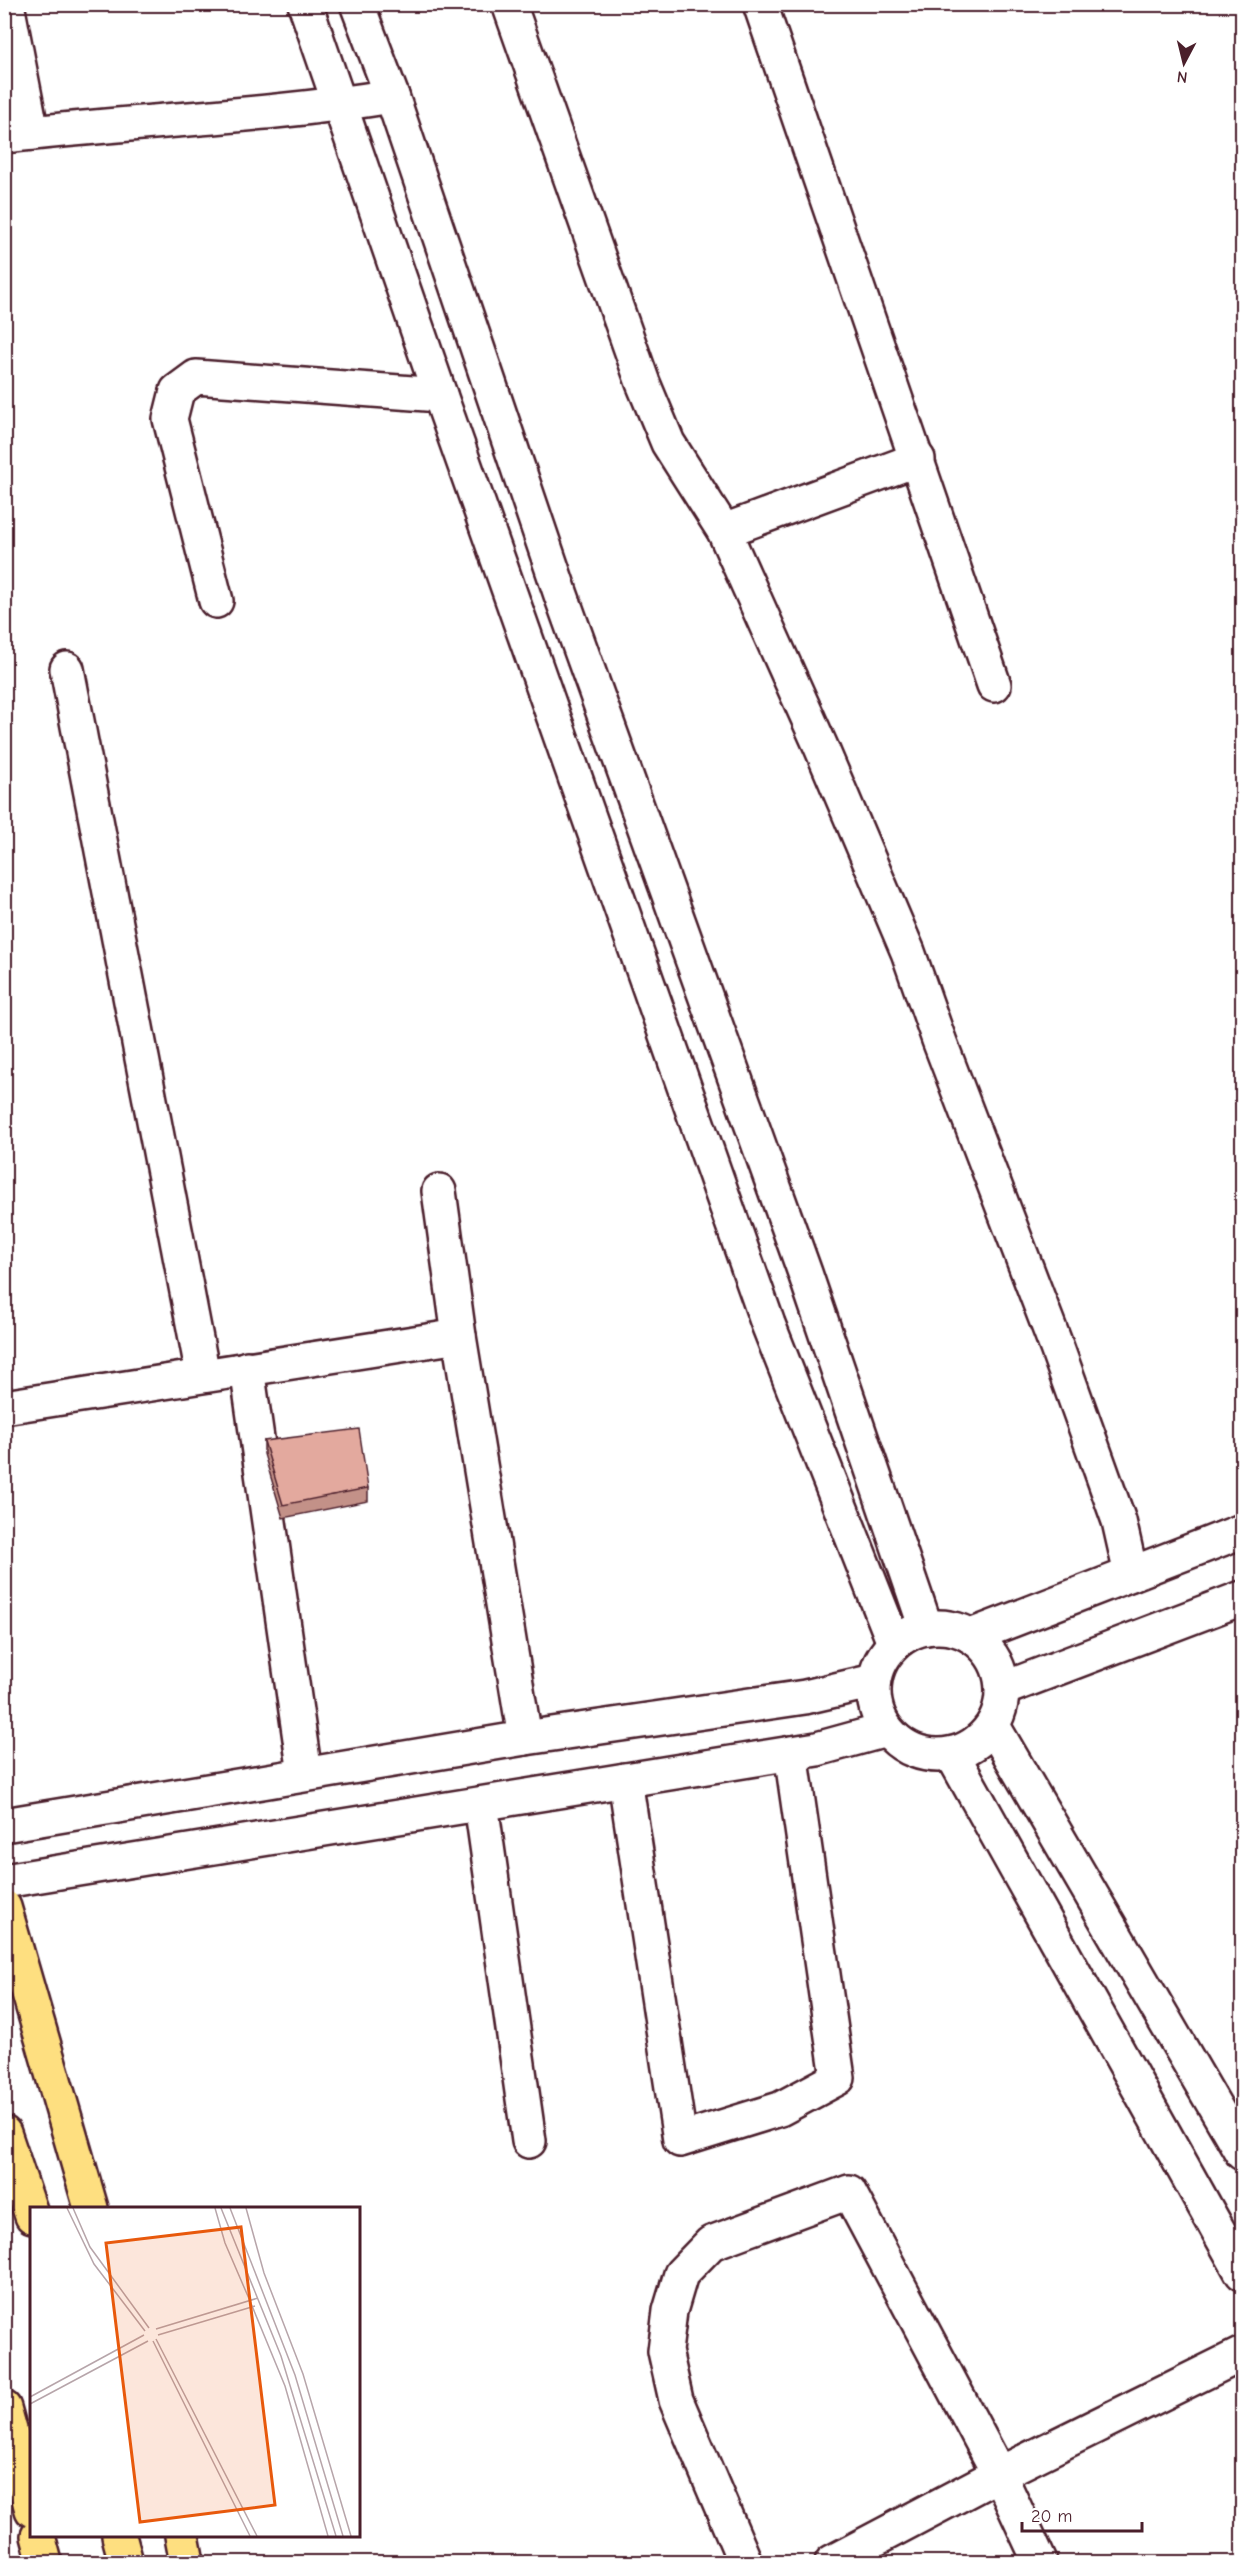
<svg xmlns="http://www.w3.org/2000/svg" width="1247" height="2567" font-family="'Comic Neue',sans-serif">
<rect width="100%" height="100%" fill="#fff"/>
<filter id="ink" filterUnits="userSpaceOnUse"><feTurbulence type="fractalNoise" baseFrequency=".0167" numOctaves="2"/><feDisplacementMap in="SourceGraphic" scale="12" xChannelSelector="R" yChannelSelector="G"/><feConvolveMatrix kernelMatrix="1 2 1 2 8 2 1 2 1" color-interpolation-filters="sRGB"/></filter>
<g filter="url(#ink)">
<g fill="none" stroke-linecap="round" stroke-linejoin="round">
<defs>
<g id="minor">
<path d="M 7,4 L 32,133"/>
<path d="M 305,4 L 440,395 L 768,1324 L 894,1643"/>
<path d="M 357,4 L 392,96 L 561,595 L 805,1273 L 926,1628"/>
<path d="M 509,4 L 643,383 L 668,443 L 724,531 L 821,747 L 908,952 L 939,1040 L 1057,1348 L 1119,1521 L 1131,1574"/>
<path d="M 760,4 L 994,685"/>
<path d="M 4,136 C 133,121 264,117 392,96"/>
<path d="M 724,531 L 918,459"/>
<path d="M 216,601 L 170,419 L 177,391 L 196,377 L 440,395"/>
<path d="M 67,669 L 203,1375"/>
<path d="M 439,1191 L 459,1336 L 525,1738"/>
<path d="M 247,1368 L 305,1774"/>
<path d="M 4,1407 L 459,1336"/>
<circle cx="938" cy="1691" r="64"/>
<path d="M 971,1636 L 1242,1531"/>
<path d="M 1003,1689 L 1242,1598"/>
<path d="M 993,1726 L 1242,2153"/>
<path d="M 952,1754 L 1242,2273"/>
<path d="M 625,1780 L 680,2140 L 780,2109 L 838,2078 L 791,1753"/>
<path d="M 481,1804 L 529,2141"/>
<path d="M 4,1825 L 525,1738 L 805,1697 L 874,1681"/>
<path d="M 4,1881 L 817,1749 L 886,1730"/>
<path d="M 745,2562 L 676,2400 L 665,2351 L 670,2311 L 681,2274 L 711,2243 L 849,2192 L 999,2474 L 1040,2562"/>
<path d="M 832,2562 L 999,2474 L 1242,2354"/>
</g>
<g id="major">
<path d="M 4,1907 L 91,2208"/>
<path d="M 182,2536 L 187,2562"/>
</g>
<g id="highway">
<path d="M 4,2133 L 32,2216"/>
<path d="M 4,2408 L 32,2510"/>
<path d="M 38,2536 L 45,2562"/>
<path d="M 119,2536 L 126,2562"/>
</g>
</defs>
<use href="#minor" stroke="#4a1f2b" stroke-width="38"/>
<use href="#major" stroke="#4a1f2b" stroke-width="38"/>
<use href="#highway" stroke="#4a1f2b" stroke-width="38"/>
<use href="#minor" stroke="#fff" stroke-width="33"/>
<use href="#major" stroke="#fedf80" stroke-width="33"/>
<use href="#highway" stroke="#fedf80" stroke-width="33"/>
</g>
<path fill="#c39188" stroke="#4a1f2b" stroke-width="1.5" d="M 264,1441 L 368,1488 L 368,1501 L 283,1518 L 264,1454 Z"/>
<path fill="#e3a99e" stroke="#4a1f2b" stroke-width="1.5" d="M 359,1429 L 368,1488 L 283,1505 L 264,1441 Z"/>
</g>
<g transform="translate(30 2207)">
<rect width="330" height="330" fill="#fff"/>
<path fill="none" stroke="#b7a5aa" stroke-width="1.5" d="M 37,1 L 64,57 L 115,124M 43,1 L 60,40 L 119,121M 185,1 L 195,36 L 220,94M 191,1 L 251,149 L 306,329M 200,1 L 265,168 L 313,329M 216,1 L 234,66 L 273,167 L 321,329M 220,94 L 255,179 L 298,329M 126,122 L 228,91M 128,128 L 225,99M 126,132 L 227,329M 123,134 L 220,329M 0,190 L 114,128M 0,197 L 118,134"/>
<path fill="#e8590c" fill-opacity="0.15" stroke="#e8590c" stroke-width="3" d="M 211,20 L 245,298 L 110,315 L 76,36 Z"/>
<rect width="330" height="330" fill="none" stroke="#4a1f2b" stroke-width="3"/>
</g>
<rect width="1247" height="2567" fill="none" stroke="#fff" stroke-width="24"/>
<rect x="12" y="12" width="1223" height="2543" fill="none" stroke="#4a1f2b" stroke-width="2" filter="url(#ink)"/>
<g transform="translate(1184 63) rotate(187)" stroke="#ffffff" stroke-width="4.5" paint-order="stroke">
<path d="M0-4.5L10 22L0 15L-10 22Z" fill="#4a1f2b"/>
<text y="-9" font-size="16" font-weight="bold" text-anchor="middle" fill="#4a1f2b">N</text>
</g>
<path d="M1022 2522v9h120v-9" fill="none" stroke="#4a1f2b" stroke-width="3"/>
<text x="1031" y="2522" font-size="18" fill="#4a1f2b" stroke="#ffffff" stroke-width="4.5" paint-order="stroke">20 m</text>
</svg>
